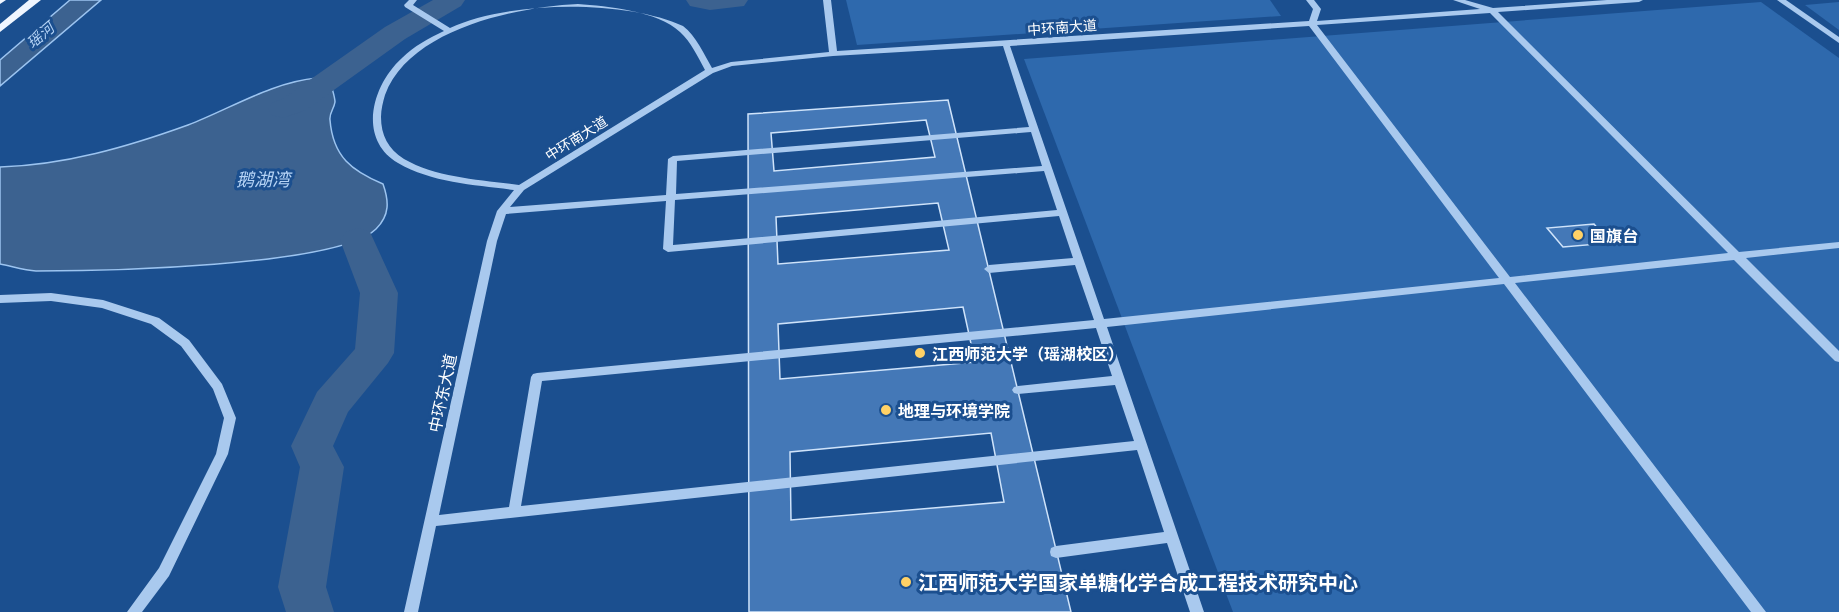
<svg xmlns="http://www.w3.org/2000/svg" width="1839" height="612" font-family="Barlow,'Noto Sans SC',sans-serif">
<rect width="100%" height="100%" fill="#1b4f8f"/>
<g fill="#2e69ad">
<path d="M 846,0 L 1270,0 L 1281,16 L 857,45 Z"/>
<path d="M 1761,2 L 1839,58 L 1839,612 L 1233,612 L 1024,59 Z"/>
<path d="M 1839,2 L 1839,30 L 1805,5 Z"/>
</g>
<g fill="#3c6290" stroke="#9cc4f0" stroke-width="1.5">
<path d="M 70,0 L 101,0 L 0,86 L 0,60 Z"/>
<path d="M 317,78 L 331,84 C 332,89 335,97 335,102 C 334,109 329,113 330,120 C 333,157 352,171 383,184 C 389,201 390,215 376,229 C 338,267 96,271 36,271 C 24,270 11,266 0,264 L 0,167 C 65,165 127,147 188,125 C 230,109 272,82 317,78 Z"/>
</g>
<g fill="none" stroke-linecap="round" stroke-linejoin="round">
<g fill="#3c6290" fill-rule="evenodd">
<path d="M 433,0 L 465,0 L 461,6 L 405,39 L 306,110 L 283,118 L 272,115 L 268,109 L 272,103 L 284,98 L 385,27 Z"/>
<path d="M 686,0 L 748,0 L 744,6 L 710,10 L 690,6 Z"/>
<path d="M 358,228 L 370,232 L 398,293 L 394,353 L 388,363 L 348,412 L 333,446 L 344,467 L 326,587 L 334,612 L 286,612 L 278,587 L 300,467 L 291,446 L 317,392 L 355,349 L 360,293 L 340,240 L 346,232 Z"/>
</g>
</g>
<g fill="#4478b7" stroke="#cfe3fa" stroke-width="1.5" fill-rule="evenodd">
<path d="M 948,100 L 1071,612 L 749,612 L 748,114 ZM 926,120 L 935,157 L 774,171 L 771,133 ZM 938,203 L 949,250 L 778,264 L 776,217 ZM 963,307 L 975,362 L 780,379 L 778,324 ZM 991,433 L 1004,502 L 791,520 L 790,452 Z"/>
<path d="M 1594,224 L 1610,243 L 1563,247 L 1547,228 Z"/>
</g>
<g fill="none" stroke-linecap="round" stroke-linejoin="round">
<g fill="#a9c9ee" fill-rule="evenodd">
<path d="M 409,0 L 417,0 L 413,5 L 450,28 C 509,0 627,0 683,26 C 696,36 704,54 712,68 L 731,62 L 829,52 L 823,0 L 831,0 L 837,51 L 1309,21 L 1313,9 L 1306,0 L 1314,0 L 1321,9 L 1317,21 L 1480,9 L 1453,0 L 1465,0 L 1493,8 L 1607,0 L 1643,0 L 1639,2 L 1498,12 L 1739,252 L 1839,242 L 1839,248 L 1746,258 L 1839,351 L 1839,362 L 1835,361 L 1734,260 L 1515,283 L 1766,612 L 1751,612 L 1504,284 L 1107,327 L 1204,612 L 1190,612 L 1167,543 L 1056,558 L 1051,556 L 1050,552 L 1051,548 L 1056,546 L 1164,532 L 1137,450 L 436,526 L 418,612 L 404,612 L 487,241 L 497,211 L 514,190 C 477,185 432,183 398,163 C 357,139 372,85 402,58 C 414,46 429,38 444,31 L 405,7 L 404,5 ZM 578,4 C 607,6 658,11 680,32 C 691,42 698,57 705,70 L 519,185 C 482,180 437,178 404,159 C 388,149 381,135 381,117 C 381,109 383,102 385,95 C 409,29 516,7 578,4 ZM 1490,13 L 1728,253 L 1510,277 L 1317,25 ZM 1309,26 L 1499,278 L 1104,319 L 1010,46 ZM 1003,46 L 1029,127 L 673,156 L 668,159 L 666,195 L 510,207 L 524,190 L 713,73 L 732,66 L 833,56 ZM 1031,132 L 1042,166 L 676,194 L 677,161 ZM 1044,171 L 1057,210 L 673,245 L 675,200 ZM 666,201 L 663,249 L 668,252 L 1059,216 L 1073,258 L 989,265 L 984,269 L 989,273 L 1075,265 L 1094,320 L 537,373 L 533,374 L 531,377 L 509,507 L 439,515 L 497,241 L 506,214 ZM 1096,328 L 1112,376 L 1018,386 L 1014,387 L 1012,390 L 1014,393 L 1018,394 L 1115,385 L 1134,441 L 521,506 L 542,381 Z"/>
<path d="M 1777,0 L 1786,0 L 1839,37 L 1839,43 Z"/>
<path d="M 51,293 L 103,300 L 159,318 L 189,340 L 222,384 L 236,418 L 228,454 L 169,576 L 142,612 L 127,612 L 159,568 L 216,454 L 224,418 L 213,389 L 181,346 L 151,324 L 102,308 L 51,301 L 0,303 L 0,295 Z"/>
</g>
<g fill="#f0f6ff" fill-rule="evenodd">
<path d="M 0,0 L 6,0 L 0,4 Z"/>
<path d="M 29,0 L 41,0 L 0,32 L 0,24 Z"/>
</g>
</g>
<g fill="#ffd166" stroke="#1b4f8f" stroke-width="2">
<circle cx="1578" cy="235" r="6"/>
<circle cx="920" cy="353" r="6"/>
<circle cx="886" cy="410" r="6"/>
<circle cx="906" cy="582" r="6"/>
</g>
<g text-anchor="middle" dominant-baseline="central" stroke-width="6" stroke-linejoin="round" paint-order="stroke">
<g font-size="14" fill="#fff" stroke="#1b4f8f">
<text transform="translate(1062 27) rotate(-4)">中环南大道</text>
<text transform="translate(576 138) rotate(-32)">中环南大道</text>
</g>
<g font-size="15" font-style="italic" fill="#b5d3f5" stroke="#1b4f8f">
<text transform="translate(40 35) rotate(-41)">瑶河</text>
</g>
<g font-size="16" font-weight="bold" fill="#fff" stroke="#1b4f8f" text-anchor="start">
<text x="1590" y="235">国旗台</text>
<text x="932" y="353">江西师范大学（瑶湖校区）</text>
<text x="898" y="410">地理与环境学院</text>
</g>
<g font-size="16" fill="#fff" stroke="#1b4f8f">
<text transform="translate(442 393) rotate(-78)">中环东大道</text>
</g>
<g font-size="18" font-style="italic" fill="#b5d3f5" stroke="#1b4f8f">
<text x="263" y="179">鹅湖湾</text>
</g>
<g font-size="20" font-weight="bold" fill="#fff" stroke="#1b4f8f" text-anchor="start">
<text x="918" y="582">江西师范大学国家单糖化学合成工程技术研究中心</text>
</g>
</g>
</svg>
